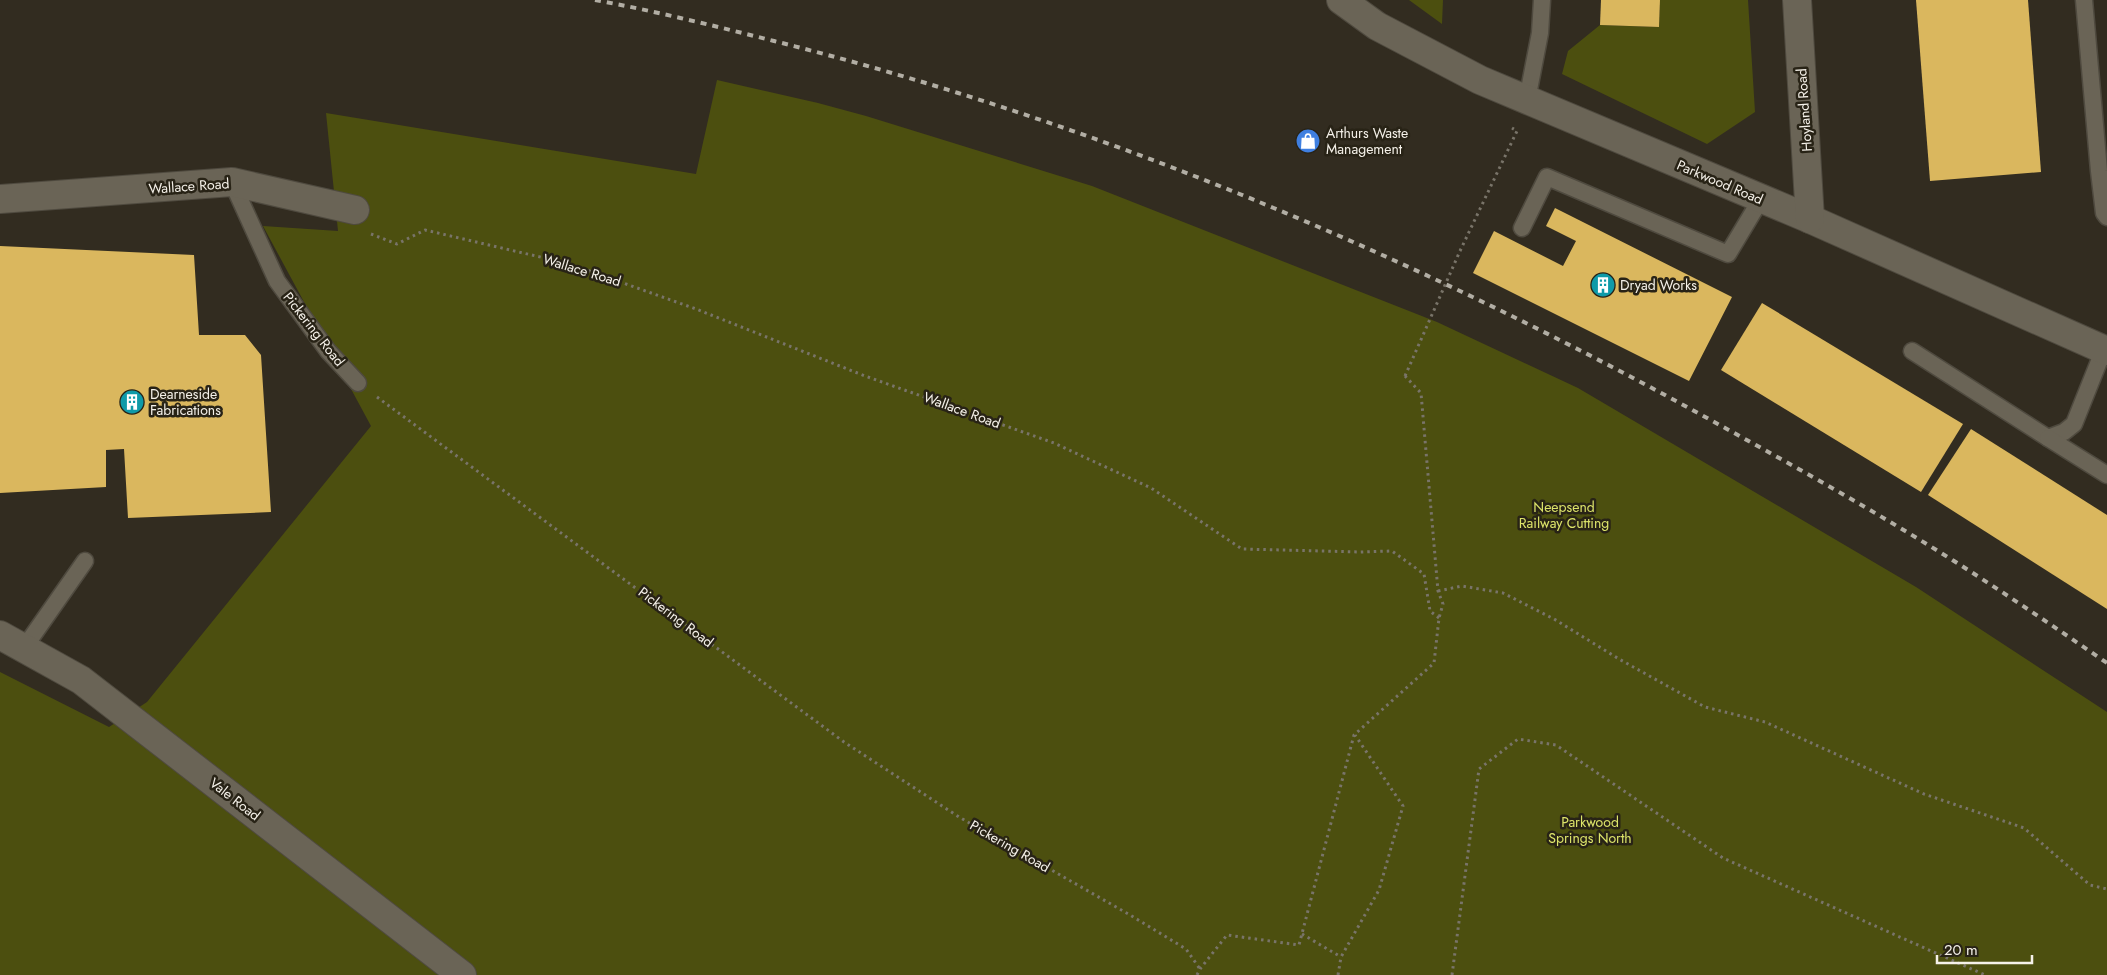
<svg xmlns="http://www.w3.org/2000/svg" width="2107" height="975" font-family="Jost,sans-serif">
<rect width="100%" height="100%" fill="#322c20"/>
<g fill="#4c4f0f">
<path d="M 1409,0 L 1443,0 L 1442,24 Z"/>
<path d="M 1660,0 L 1748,0 L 1755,112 L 1707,144 L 1562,74 L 1568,51 L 1600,25 L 1659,27 Z"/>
<path d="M 717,80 L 818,103 L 866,116 L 1092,186 L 1437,322 L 1578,388 L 1916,587 L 2107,712 L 2107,975 L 0,975 L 0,672 L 109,727 L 147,702 L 371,426 L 263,226 L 338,231 L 326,113 L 696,174 Z"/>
</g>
<g fill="#dab75e">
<path d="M 1601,0 L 1660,0 L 1659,27 L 1600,25 Z"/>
<path d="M 1916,0 L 2028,0 L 2041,172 L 1930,181 Z"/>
<path d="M 1555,208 L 1732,297 L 1689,381 L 1473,273 L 1494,231 L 1563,266 L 1576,241 L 1546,226 Z"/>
<path d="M 0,246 L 194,255 L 199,335 L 245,335 L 261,355 L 271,512 L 128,518 L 124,449 L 106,450 L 106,487 L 0,493 Z"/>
<path d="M 1762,303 L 1963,424 L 1921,492 L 1721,370 Z"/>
<path d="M 1971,429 L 2107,515 L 2107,609 L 1928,495 Z"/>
</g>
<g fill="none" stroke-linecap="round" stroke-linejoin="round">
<defs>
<g id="lane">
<path d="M 2084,0 L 2099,171 L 2104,213 L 2107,217"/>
<path d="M 1527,100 L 1540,33 L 1542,0"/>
<path d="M 232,182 L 277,281 L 328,351 L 358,383"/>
<path d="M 1522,228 L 1547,177 L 1728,254 L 1761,199"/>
<path d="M 1912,351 L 2048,438 L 2064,432 L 2074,424 L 2104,349"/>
<path d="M 2048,438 L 2107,475"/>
<path d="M 24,648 L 85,561"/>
</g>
<g id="street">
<path d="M 1341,0 L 1377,26 L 1480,80 L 1810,219 L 2107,351"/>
<path d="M 1797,0 L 1810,219"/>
<path d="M 0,199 L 232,182 L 355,210"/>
<path d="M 0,635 L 81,680 L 462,975"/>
</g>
</defs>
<use href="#lane" stroke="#4f4a3f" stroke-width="19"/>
<use href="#street" stroke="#4f4a3f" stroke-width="30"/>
<g stroke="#797469" stroke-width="3" stroke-dasharray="2.5 4" stroke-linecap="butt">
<path d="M 371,234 L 397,244 L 425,230 L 570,264 L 696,309 L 865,376 L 1054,443 L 1151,488 L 1242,549 L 1360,552 L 1392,551 L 1424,574 L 1430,611 L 1439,618"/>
<path d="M 1460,251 L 1517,131 L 1512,128"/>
<path d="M 377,397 L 844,742 L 959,817 L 1130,915 L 1186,949 L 1200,969"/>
<path d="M 1438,591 L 1462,586 L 1503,593 L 1554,619 L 1619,659 L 1705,707 L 1765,722 L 1924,794 L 2024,828 L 2090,885 L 2107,889"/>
<path d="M 1302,934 L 1341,957"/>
<path d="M 1197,975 L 1200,969 L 1227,935 L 1299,945 L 1354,735 L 1434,663 L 1439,618 L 1443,604 L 1438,591 L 1421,393 L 1405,376"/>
<path d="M 1338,975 L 1341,957 L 1379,890 L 1403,806 L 1355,735"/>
<path d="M 1452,975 L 1479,769 L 1518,739 L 1556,745 L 1723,858 L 1985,975"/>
</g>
<use href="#lane" stroke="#6a6456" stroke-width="16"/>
<use href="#street" stroke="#6a6456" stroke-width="28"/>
<path stroke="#b2aea4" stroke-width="4" stroke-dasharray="6 6" stroke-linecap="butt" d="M 595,0 C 655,11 715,26 774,41 C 1104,124 1419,258 1716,423 C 1796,467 1876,512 1954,561 C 2006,594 2056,628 2107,663"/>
<path stroke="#797469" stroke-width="3" stroke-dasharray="2.5 4" stroke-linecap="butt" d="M 1405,376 L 1460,251"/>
</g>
<defs>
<symbol id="shop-disc" viewBox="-11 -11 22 22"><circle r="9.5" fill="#3f7fe0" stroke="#282316"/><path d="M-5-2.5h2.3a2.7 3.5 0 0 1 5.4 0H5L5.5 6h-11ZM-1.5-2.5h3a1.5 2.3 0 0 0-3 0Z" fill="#fff"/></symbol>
<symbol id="building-disc" viewBox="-11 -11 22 22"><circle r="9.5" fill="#0f9aa8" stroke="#282316"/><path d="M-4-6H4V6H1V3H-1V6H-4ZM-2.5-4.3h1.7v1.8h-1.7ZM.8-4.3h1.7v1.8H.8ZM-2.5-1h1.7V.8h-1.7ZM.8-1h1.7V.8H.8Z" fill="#fff"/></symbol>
</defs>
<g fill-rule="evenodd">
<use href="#shop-disc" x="1294" y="127" width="28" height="28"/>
<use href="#building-disc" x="1589" y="271" width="28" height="28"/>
<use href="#building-disc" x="118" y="388" width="28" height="28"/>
</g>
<g text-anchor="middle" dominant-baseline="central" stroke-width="5" stroke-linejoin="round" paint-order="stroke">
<g font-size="14" fill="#f5f1e9" stroke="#282316">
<text transform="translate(1804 110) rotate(-94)">Hoyland Road</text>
<text transform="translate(1720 182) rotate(23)">Parkwood Road</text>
<text transform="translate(189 186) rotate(-4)">Wallace Road</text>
<text transform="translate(582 270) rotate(17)">Wallace Road</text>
<text transform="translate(314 329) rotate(52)">Pickering Road</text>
<text transform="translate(962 410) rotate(20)">Wallace Road</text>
<text transform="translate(676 617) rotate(37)">Pickering Road</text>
<text transform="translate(235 799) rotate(38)">Vale Road</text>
<text transform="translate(1010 846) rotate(30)">Pickering Road</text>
</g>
<g font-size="14" fill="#f5f1e9" stroke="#282316" text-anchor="start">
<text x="1326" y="133">Arthurs Waste<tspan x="1326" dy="16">Management</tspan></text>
<text x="1620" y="285">Dryad Works</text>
<text x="150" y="394">Dearneside<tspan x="150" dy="16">Fabrications</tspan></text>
</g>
<g font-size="14" fill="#dde46a" stroke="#282316">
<text x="1564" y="507">Neepsend<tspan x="1564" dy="16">Railway Cutting</tspan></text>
<text x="1590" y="822">Parkwood<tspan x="1590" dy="16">Springs North</tspan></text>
</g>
</g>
<path d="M1937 955v8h95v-8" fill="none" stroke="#f5f1e9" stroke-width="2.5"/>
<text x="1944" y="955" font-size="15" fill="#f5f1e9" stroke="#282316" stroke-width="4" paint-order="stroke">20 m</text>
</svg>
